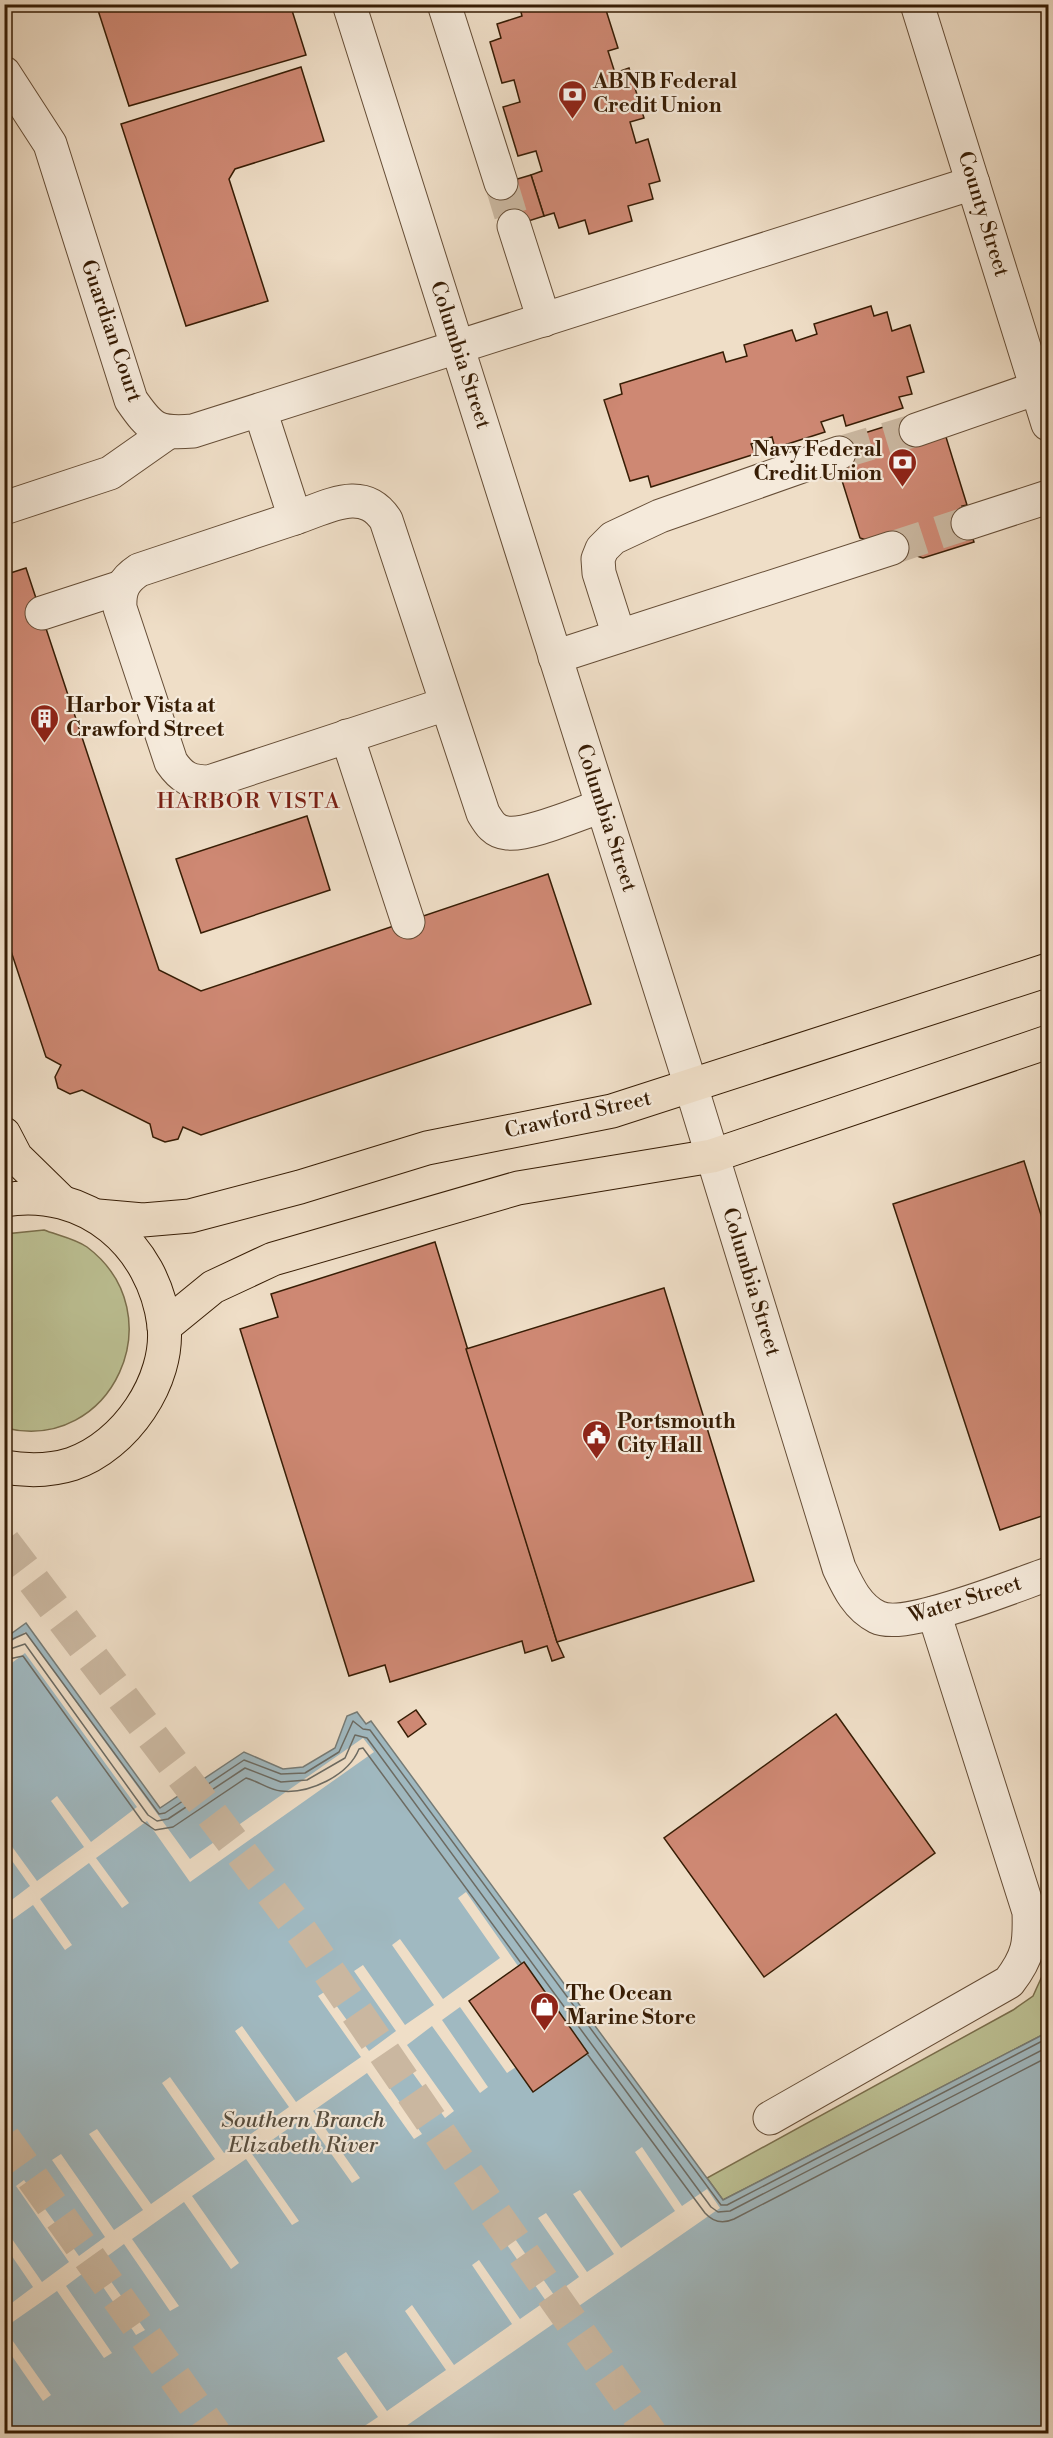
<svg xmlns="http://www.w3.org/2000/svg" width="1053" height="2438" font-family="'Libre Bodoni',serif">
<rect width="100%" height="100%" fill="#efdec7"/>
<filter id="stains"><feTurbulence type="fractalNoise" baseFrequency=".00333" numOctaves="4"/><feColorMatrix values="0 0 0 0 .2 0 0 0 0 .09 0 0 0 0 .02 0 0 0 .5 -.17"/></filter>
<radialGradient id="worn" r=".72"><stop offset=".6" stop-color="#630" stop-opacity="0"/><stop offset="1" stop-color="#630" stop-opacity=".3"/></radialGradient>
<g fill="#bcc093" stroke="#7a6e4c" stroke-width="1.5">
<path d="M 44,1230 C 57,1235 76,1239 87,1247 C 176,1314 112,1454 5,1428 L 5,1234 Z"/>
<path d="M 1048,1963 L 1048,2032 L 723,2200 L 707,2178 L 1013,2010 L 1033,1996 Z"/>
</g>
<path fill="#a0b9c1" stroke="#767b76" stroke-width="1.5" d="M 26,1623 L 160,1808 L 244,1752 L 283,1769 L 303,1767 L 335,1748 L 347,1716 L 357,1712 L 366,1724 L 371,1721 L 723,2200 L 1048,2032 L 1048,2433 L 5,2433 L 4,1639 Z"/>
<g fill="#efdec7">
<path d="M 25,1632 L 190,1859 L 363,1738 L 374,1752 L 190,1882 L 147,1821 L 96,1858 L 129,1903 L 122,1908 L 89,1863 L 40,1899 L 72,1945 L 65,1950 L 33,1905 L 5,1925 L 5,1905 L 30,1886 L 5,1851 L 5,1837 L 37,1881 L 84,1847 L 51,1801 L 57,1796 L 91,1842 L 137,1807 L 25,1653 L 5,1668 L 5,1646 Z"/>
<path d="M 466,1892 L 518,1966 L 469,2001 L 516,2067 L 507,2073 L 460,2007 L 442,2020 L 488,2087 L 480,2093 L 432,2026 L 407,2045 L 454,2111 L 445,2118 L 397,2051 L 375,2067 L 422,2134 L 414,2139 L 367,2073 L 313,2111 L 360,2178 L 352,2183 L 305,2117 L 252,2154 L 299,2221 L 292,2225 L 246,2159 L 192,2196 L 239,2263 L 231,2269 L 184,2202 L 132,2239 L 179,2306 L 170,2311 L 124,2244 L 98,2263 L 145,2330 L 136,2335 L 90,2268 L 66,2286 L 112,2353 L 104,2358 L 57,2291 L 4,2328 L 5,2308 L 33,2287 L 5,2246 L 5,2229 L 42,2282 L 69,2262 L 16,2186 L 24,2180 L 79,2256 L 105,2237 L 52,2160 L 61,2154 L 114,2230 L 143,2210 L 89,2134 L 97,2129 L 151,2204 L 215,2159 L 162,2083 L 170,2077 L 224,2153 L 289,2107 L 235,2031 L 242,2026 L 296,2102 L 361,2057 L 318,1996 L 326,1991 L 369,2051 L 396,2031 L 354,1971 L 363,1965 L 405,2025 L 434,2005 L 392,1945 L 400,1939 L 443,1999 L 500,1958 L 458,1898 Z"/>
<path d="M 642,2147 L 682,2206 L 707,2189 L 720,2208 L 396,2433 L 354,2433 L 378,2417 L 337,2358 L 346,2352 L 387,2411 L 446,2370 L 405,2311 L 412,2305 L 454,2365 L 512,2324 L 472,2265 L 479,2260 L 520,2319 L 546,2301 L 505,2242 L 513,2236 L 554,2295 L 579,2277 L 538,2218 L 546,2213 L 587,2272 L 614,2254 L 573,2194 L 580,2190 L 621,2248 L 675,2211 L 635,2152 Z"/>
<path d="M 5,2330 L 51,2395 L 43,2401 L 5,2346 Z"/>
</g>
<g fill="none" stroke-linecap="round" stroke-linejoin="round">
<g stroke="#6c6b63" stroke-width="1.5">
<path d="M 4,1643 L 26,1633 L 159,1814 L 165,1813 L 244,1760 L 281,1774 L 305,1773 L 339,1752 L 353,1721 L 363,1729 L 370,1730 L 721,2205 L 727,2205 L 1048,2038"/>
<path d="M 4,1651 L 25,1644 L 148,1815 L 157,1821 L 168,1819 L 245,1768 L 281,1782 L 307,1780 L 345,1758 L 355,1735 L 367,1738 L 711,2207 L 718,2212 L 730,2211 L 1048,2047"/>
<path d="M 4,1660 L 23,1656 L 142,1821 L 155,1830 L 173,1827 L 246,1778 C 258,1781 269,1790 281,1791 C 309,1794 348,1776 359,1749 L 363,1748 L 521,1963"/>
<path d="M 588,2055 L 705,2213 C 713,2222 723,2224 734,2219 L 1048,2057"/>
</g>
</g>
<g fill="#ce8873" stroke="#371d05" stroke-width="1.5">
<path d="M 96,4 L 290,4 L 306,55 L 129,106 Z"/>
<path d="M 519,4 L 594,4 L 595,10 L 605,7 L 618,48 L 608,51 L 615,73 L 629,68 L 644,118 L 630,122 L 636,143 L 648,139 L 660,181 L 649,184 L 653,199 L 628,206 L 632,221 L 589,234 L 585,220 L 559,228 L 554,213 L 544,216 L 531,175 L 542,171 L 536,151 L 518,156 L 503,107 L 520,102 L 514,80 L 502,83 L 490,42 L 501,38 L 497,24 L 522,16 Z"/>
<path d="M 301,67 L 324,141 L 235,169 L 229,179 L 268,301 L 186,326 L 121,124 Z"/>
<path d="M 531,175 L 544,216 L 503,229 L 490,187 Z"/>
<path d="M 871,306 L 874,316 L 887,312 L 892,331 L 910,325 L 924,372 L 907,377 L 912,394 L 899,397 L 903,408 L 846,426 L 843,415 L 821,422 L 825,432 L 775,448 L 772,437 L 751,444 L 755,454 L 651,487 L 648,476 L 630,481 L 604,400 L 622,394 L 620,384 L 723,352 L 726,362 L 747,356 L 744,345 L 792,330 L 796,341 L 817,334 L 814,324 Z"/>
<path d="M 896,423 L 941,438 L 946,437 L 967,505 L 962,506 L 974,542 L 923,558 L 860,538 L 839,471 L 844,469 L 836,442 Z"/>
<path d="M 26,568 L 159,970 L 201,991 L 548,874 L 591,1004 L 201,1135 L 183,1127 L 178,1139 L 165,1142 L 153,1137 L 150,1124 L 82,1090 L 70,1094 L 58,1088 L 55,1077 L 61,1065 L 46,1057 L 4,930 L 4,575 Z"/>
<path d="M 307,816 L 330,890 L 201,933 L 176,859 Z"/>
<path d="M 1024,1161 L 1048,1237 L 1048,1514 L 1000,1530 L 893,1204 Z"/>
<path d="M 435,1242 L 557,1642 L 564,1657 L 552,1661 L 547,1646 L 525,1653 L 522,1641 L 390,1682 L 385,1665 L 349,1676 L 240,1329 L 278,1317 L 271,1294 Z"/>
<path d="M 664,1288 L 754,1581 L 557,1642 L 466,1349 Z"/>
<path d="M 416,1710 L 426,1724 L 408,1737 L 398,1722 Z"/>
<path d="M 836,1714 L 935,1853 L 764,1977 L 664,1838 Z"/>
<path d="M 524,1962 L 588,2053 L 533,2092 L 469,2001 Z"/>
</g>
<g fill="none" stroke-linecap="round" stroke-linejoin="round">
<g stroke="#cab7a0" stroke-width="33" stroke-dasharray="33 16" stroke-linecap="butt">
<path d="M 501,183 L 514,226"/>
<path d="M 839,453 L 916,430"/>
<path d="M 892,548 L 968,523"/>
</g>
<g stroke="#cab7a0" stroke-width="33" stroke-dasharray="33 16" stroke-linecap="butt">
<path d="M 4,1542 L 303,1934 L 486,2201 L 651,2434"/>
<path d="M 4,2138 L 215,2434"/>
</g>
<defs>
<g id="minor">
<path d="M 349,4 L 691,1086 L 839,1568 C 848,1587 857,1607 877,1617 C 905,1631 1016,1585 1048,1574"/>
<path d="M 444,4 L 501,183"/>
<path d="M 917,4 L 1048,424"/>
<path d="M 4,73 L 50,144 L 131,400 C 151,429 157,434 193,431 L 973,183"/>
<path d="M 514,226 L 544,320"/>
<path d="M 260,410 L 295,518 C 328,507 363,485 386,520 L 483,813 C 489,823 494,832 507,833 C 528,836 580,813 602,806"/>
<path d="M 916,430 L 1037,388"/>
<path d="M 4,508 L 110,473 L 167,433"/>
<path d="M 295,518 L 139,570 C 124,580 119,589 120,608 L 171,762 C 182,778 190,782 209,782 L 446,704"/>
<path d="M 968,523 L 1048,497"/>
<path d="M 42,613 L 122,587"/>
<path d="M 619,636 L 599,573 L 598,559 L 602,549 L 613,538 L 660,516 L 839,453"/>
<path d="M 555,657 L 892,548"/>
<path d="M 347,736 L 408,922"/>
<path d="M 770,2118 L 1009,1982 C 1029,1956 1030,1943 1029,1912 L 934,1613"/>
</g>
<g id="major">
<path d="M 4,1134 L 16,1157 L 61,1201"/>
<path d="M 4,1200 C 86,1186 154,1245 164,1325 C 170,1381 125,1446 72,1464 C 50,1471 27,1471 4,1467"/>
<path d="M 98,1216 L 143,1220 L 190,1216 L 300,1187 L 427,1148 L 612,1111 L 1048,970"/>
<path d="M 164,1327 L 213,1287 L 273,1259 L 518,1188 L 712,1156 L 1048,1042"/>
</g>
</defs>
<use href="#minor" stroke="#654d36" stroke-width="35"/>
<use href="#major" stroke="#371d05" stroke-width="35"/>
<use href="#minor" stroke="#f5eadb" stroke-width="33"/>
<use href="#major" stroke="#efdec7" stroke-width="33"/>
</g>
<defs>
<symbol id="bank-pin" viewBox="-11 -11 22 30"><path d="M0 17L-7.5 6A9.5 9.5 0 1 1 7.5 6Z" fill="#8f2418" stroke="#f5eadb"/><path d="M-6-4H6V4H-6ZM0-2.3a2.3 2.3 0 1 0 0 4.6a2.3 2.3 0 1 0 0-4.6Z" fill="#fff"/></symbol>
<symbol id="building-pin" viewBox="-11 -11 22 30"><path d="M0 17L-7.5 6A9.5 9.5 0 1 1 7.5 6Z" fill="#8f2418" stroke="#f5eadb"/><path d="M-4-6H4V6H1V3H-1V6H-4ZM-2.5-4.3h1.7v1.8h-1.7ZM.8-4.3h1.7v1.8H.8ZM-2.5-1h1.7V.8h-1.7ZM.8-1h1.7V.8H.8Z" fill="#fff"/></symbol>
<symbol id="civic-pin" viewBox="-11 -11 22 30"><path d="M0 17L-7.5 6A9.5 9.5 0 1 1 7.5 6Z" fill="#8f2418" stroke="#f5eadb"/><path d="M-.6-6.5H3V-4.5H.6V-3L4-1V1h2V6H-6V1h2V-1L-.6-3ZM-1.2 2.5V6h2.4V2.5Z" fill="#fff"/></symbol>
<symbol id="shop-pin" viewBox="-11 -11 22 30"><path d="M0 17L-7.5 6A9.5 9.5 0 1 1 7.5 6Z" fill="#8f2418" stroke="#f5eadb"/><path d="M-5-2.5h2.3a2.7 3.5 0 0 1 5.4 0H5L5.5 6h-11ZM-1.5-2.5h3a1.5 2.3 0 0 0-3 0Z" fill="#fff"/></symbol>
</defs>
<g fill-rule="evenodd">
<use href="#bank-pin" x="556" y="78" width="33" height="45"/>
<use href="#bank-pin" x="886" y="446" width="33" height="45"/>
<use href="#building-pin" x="28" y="702" width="33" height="45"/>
<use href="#civic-pin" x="580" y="1418" width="33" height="45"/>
<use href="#shop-pin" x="528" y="1990" width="33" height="45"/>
</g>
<g text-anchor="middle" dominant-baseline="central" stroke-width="4.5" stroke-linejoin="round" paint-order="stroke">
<g font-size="21" font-weight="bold" fill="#371d05" stroke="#f5eadb" text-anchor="start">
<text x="593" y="82">ABNB Federal<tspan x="593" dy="24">Credit Union</tspan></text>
<text x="882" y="450" text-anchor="end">Navy Federal<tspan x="882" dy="24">Credit Union</tspan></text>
<text x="66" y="706">Harbor Vista at<tspan x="66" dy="24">Crawford Street</tspan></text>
<text x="617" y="1422">Portsmouth<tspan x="617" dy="24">City Hall</tspan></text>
<text x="566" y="1994">The Ocean<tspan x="566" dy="24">Marine Store</tspan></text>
</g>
<g font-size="21" fill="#371d05" stroke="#f5eadb">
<text transform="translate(983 214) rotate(73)">County Street</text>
<text transform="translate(111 331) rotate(71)">Guardian Court</text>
<text transform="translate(460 355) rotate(72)">Columbia Street</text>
<text transform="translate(606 818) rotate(72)">Columbia Street</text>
<text transform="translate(578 1115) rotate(-13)">Crawford Street</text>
<text transform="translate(751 1282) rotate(73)">Columbia Street</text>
<text transform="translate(965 1600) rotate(-17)">Water Street</text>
</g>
<g font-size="22" letter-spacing="1.5" fill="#7a1f14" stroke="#f5eadb">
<text x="249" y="801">HARBOR VISTA</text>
</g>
<g font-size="22" font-style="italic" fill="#564c3d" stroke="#f5eadb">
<text x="303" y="2120">Southern Branch<tspan x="303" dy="25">Elizabeth River</tspan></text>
</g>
</g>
<rect width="1053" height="2438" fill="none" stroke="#efdec7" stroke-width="24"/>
<rect x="6" y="6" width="1041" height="2426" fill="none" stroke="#371d05" stroke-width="3"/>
<rect x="12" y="12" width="1029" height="2414" fill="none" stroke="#371d05" stroke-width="1.5"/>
<rect width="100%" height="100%" filter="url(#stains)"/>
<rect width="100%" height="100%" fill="url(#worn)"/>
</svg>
